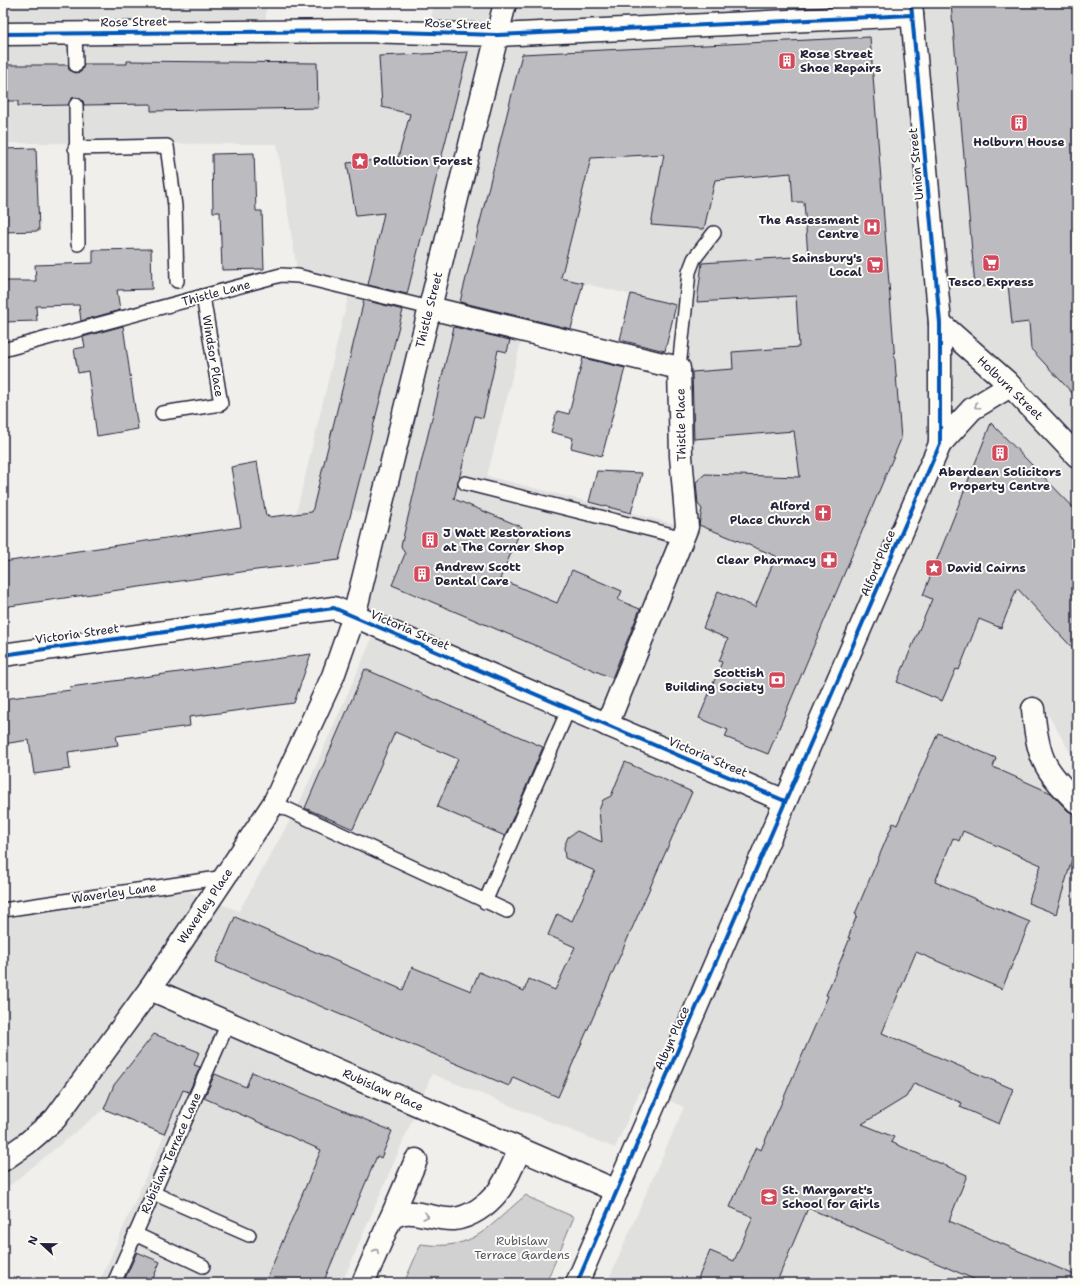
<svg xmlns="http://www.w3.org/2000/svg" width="1080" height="1286" font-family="'Shantell Sans',sans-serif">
<rect width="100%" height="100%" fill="#f0efec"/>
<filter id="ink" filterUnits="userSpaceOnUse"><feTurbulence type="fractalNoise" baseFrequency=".025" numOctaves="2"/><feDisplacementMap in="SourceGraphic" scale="8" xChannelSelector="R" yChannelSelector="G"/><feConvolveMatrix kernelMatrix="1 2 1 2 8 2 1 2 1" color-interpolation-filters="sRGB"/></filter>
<g filter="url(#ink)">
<path fill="#e0e0df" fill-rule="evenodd" d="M 3,3 L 266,3 L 266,31 L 428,27 L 435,3 L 1077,3 L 1077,764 L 1047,713 L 1027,716 L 1077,811 L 1077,1283 L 607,1283 L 684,1107 L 641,1089 L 615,1148 L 432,1074 L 342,1283 L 99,1283 L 164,1135 L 104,1109 L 3,1191 L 3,918 L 187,891 L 239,911 L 299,804 L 377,627 L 354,616 L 378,516 L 352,510 L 333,509 L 296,514 L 350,289 L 298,276 L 277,144 L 3,143 ZM 516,267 L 686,308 L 687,527 L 487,476 L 526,322 L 504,316 Z"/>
<path fill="#d2d1d1" stroke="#7a7a86" d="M 526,1195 L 530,1198 L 574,1217 L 546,1283 L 404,1283 L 421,1244 C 475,1252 489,1225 526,1195 Z"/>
<g fill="#bcbcc0" stroke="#22223b">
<path d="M 951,3 L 1077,3 L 1077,398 L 1031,349 L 1029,322 L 1012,324 L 1008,284 L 975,287 Z"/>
<path d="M 870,37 L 901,439 L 768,754 L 725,737 L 728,730 L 699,718 L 722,662 L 719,661 L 728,639 L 703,628 L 718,591 L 755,607 L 776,556 L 699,525 L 702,509 L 698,504 L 696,482 L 705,474 L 800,477 L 794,431 L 694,439 L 692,372 L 733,369 L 732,352 L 799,347 L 796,296 L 697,302 L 702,263 L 808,256 L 804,202 L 793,202 L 791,173 L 715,180 L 704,229 L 651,225 L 664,154 L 591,158 L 561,278 L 583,283 L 571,329 L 460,302 L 522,54 Z"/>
<path d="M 468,52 L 407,294 L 368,285 L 384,213 L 356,216 L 347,163 L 398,158 L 410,114 L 382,107 L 379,56 Z"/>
<path d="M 127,61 L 317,63 L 318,108 L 151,111 L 151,104 L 84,105 L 83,101 L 76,97 L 72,98 L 68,105 L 18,106 L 18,101 L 3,101 L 3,65 L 68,65 L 69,70 L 76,73 L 81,72 L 84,64 L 127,64 Z"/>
<path d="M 36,148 L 39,231 L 3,232 L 3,149 Z"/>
<path d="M 254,153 L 256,211 L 262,211 L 264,269 L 222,270 L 220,212 L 213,212 L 212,154 Z"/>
<path d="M 151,249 L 152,289 L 117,290 L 120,310 L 81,321 L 79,305 L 36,306 L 37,321 L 3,322 L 3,281 L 36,281 L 35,265 L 93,263 L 93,250 Z"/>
<path d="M 631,294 L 676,305 L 665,351 L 620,340 Z"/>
<path d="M 364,300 L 403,310 L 339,560 L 248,571 L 3,607 L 3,562 L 241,527 L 231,467 L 257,462 L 266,516 L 269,515 L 269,517 L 312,512 Z"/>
<path d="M 123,326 L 138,429 L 97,436 L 88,371 L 78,373 L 74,349 L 85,347 L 83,337 Z"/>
<path d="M 454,327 L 510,340 L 507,352 L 498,350 L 483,418 L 475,416 L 454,499 L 522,527 L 500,579 L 557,603 L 572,570 L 622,591 L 618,600 L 640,609 L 612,678 L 392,585 L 405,554 L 401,546 Z"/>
<path d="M 583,358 L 625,368 L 602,456 L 571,448 L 573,438 L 551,432 L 557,411 L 569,414 Z"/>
<path d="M 991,423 L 1077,511 L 1077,653 L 1017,588 L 1001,628 L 979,619 L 959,670 L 956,669 L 942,701 L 897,682 L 932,599 L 923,595 Z"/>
<path d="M 597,471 L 642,473 L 631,513 L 589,502 Z"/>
<path d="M 311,654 L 294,703 L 189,717 L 190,726 L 116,736 L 118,745 L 68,752 L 70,769 L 34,774 L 29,740 L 3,744 L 3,699 L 71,690 L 70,687 Z"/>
<path d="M 365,669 L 543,747 L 505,836 L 437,807 L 458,759 L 395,732 L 353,829 L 305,808 Z"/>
<path d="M 938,733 L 996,758 L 993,767 L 1051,793 L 1068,811 L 1074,814 L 1077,821 L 1077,842 L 1056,914 L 1028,903 L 1041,865 L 963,831 L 959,841 L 953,838 L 935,882 L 1030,922 L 1002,989 L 916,952 L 882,1033 L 1013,1089 L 999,1124 L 960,1107 L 962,1103 L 914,1083 L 906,1097 L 862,1124 L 894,1137 L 891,1142 L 967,1175 L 949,1221 L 1077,1276 L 1077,1283 L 983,1283 L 808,1208 L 778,1279 L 787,1283 L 696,1283 L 710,1251 L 734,1261 L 753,1217 L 730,1207 L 756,1147 L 761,1150 L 828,996 L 826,995 L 850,938 L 848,938 L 857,915 L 855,914 L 893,823 L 897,825 Z"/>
<path d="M 625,762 L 692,792 L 558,1097 L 513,1077 L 509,1086 L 216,962 L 235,917 L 403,990 L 412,967 L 471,991 L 479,972 L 524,991 L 529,979 L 555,990 L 575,947 L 548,935 L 557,914 L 572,921 L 595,871 L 565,858 L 564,847 L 568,837 L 577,831 L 602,842 L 599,810 L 603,800 L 611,796 Z"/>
<path d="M 154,1034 L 199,1052 L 194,1065 L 200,1067 L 189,1092 L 183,1090 L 164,1134 L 104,1109 L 114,1085 Z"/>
<path d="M 252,1072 L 392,1131 L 381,1158 L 377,1156 L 323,1283 L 265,1283 L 321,1150 L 204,1098 L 215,1074 L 246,1087 Z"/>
<path d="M 137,1252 L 160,1262 L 151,1283 L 123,1283 Z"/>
</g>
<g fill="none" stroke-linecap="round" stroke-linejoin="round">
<defs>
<g id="lane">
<path d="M 75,33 L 76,65"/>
<path d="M 76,105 L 78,244"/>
<path d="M 75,148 L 167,146 L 175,206 L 177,281"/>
<path d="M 3,350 L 281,275 L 298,276 L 430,308"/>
<path d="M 679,368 L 689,272 L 694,259 L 714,233"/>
<path d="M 162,413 L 221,404 L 203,296"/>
<path d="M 465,483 L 684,538"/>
<path d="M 274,803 L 507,911"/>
<path d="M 485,902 L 569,708"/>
<path d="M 3,910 L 225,877"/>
<path d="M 153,1193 L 249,1235"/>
<path d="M 135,1234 L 203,1266"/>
<path d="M 114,1283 L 228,1023"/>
</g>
<g id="street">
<path d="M 430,308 L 679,368 L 681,456 L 687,527 L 607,725"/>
<path d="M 3,655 L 334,608 L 354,616"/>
<path d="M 1033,709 C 1038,757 1042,768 1077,802"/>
<path d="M 390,1220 C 407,1203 433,1221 454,1219 C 471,1217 487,1205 497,1193 C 507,1181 513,1163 520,1150"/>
<path d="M 363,1283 L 416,1160"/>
</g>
<g id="secondary">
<path d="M 3,34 L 364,31 L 497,35 L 912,15"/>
<path d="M 940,323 L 1007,382 L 1077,456"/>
<path d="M 940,444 L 972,409 L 1010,386"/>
<path d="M 354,616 L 785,801"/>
<path d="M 150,989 L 617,1191"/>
<path d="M 3,1160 L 26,1144 L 55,1119 L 150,989 L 274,803 L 333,676 L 354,616 L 505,3"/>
<path d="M 577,1283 L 940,444 L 940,323 L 911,3"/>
</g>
</defs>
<use href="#lane" stroke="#22223b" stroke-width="16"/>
<use href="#street" stroke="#22223b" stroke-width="25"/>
<use href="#secondary" stroke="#22223b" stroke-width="25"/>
<use href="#lane" stroke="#fdfcf7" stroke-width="13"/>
<use href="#street" stroke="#fdfcf7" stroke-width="22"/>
<use href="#secondary" stroke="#fdfcf7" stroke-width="22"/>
<defs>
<g id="cycleway">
<path d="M 3,34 L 364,31 L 497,35 L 912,15"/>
<path d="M 3,655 L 334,608 L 785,801"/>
<path d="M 577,1283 L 940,444 L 940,323 L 911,3"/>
</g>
</defs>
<use href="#cycleway" stroke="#fdfcf7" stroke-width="6"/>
<use href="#cycleway" stroke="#0057b8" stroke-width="4"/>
</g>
<defs><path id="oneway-chevron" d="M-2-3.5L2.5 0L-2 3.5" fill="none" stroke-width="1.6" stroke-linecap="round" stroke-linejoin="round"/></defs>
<g stroke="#9a9aa2">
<use href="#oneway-chevron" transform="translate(977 406) rotate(145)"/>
<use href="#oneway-chevron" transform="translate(426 1216) rotate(14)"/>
<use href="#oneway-chevron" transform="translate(376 1251) rotate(-67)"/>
</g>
</g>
<defs>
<symbol id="building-square" viewBox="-11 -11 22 22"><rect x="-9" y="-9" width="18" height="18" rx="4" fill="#d1495b" stroke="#fdfcf7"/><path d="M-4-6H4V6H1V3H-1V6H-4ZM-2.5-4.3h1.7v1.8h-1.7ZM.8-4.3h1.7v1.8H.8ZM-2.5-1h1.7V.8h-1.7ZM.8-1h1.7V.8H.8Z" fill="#fff"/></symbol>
<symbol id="sight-square" viewBox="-11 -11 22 22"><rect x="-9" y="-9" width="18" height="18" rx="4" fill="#d1495b" stroke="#fdfcf7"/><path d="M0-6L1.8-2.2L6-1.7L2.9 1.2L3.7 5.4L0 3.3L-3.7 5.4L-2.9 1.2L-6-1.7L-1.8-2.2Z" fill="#fff"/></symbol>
<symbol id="hospital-square" viewBox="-11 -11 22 22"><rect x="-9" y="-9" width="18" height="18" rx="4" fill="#d1495b" stroke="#fdfcf7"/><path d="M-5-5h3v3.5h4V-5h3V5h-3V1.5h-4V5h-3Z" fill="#fff"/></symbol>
<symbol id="supermarket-square" viewBox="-11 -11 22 22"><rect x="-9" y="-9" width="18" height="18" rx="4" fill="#d1495b" stroke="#fdfcf7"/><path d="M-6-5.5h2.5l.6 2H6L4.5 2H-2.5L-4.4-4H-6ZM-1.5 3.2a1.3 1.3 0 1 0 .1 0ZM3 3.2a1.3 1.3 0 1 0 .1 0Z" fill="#fff"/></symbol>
<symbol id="church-square" viewBox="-11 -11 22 22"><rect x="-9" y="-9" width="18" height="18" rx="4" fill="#d1495b" stroke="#fdfcf7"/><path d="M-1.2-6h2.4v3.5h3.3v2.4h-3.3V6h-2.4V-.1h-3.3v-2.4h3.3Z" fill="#fff"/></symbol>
<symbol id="pharmacy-square" viewBox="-11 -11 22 22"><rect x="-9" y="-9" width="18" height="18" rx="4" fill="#d1495b" stroke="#fdfcf7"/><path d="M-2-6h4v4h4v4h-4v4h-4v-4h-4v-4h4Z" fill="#fff"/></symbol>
<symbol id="bank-square" viewBox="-11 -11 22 22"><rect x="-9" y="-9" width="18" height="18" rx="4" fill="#d1495b" stroke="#fdfcf7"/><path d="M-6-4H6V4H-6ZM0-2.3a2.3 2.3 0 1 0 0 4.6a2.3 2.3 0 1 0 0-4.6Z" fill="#fff"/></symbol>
<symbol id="school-square" viewBox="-11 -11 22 22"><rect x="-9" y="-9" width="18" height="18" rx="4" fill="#d1495b" stroke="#fdfcf7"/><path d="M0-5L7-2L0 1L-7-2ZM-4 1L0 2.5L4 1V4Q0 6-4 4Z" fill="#fff"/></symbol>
</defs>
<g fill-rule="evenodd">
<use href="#building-square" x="777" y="51" width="20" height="20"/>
<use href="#building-square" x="1009" y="113" width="20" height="20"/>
<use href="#sight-square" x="350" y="151" width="20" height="20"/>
<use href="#hospital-square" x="862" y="217" width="20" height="20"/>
<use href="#supermarket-square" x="981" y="253" width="20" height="20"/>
<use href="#supermarket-square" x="865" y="255" width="20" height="20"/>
<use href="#building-square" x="990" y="443" width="20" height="20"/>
<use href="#church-square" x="813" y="503" width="20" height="20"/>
<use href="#building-square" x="420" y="530" width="20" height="20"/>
<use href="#pharmacy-square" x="819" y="550" width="20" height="20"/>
<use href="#sight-square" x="924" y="558" width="20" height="20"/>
<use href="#building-square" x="412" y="564" width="20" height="20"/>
<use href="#bank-square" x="767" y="670" width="20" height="20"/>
<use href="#school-square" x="759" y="1187" width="20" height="20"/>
</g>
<g text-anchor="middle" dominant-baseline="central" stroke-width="4" stroke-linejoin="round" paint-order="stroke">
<g font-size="12" fill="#22223b" stroke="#fdfcf7">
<text transform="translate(134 22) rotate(-1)">Rose Street</text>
<text transform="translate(458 24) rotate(2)">Rose Street</text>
<text transform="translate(916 164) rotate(-95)">Union Street</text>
<text transform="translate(216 293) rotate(-15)">Thistle Lane</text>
<text transform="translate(429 310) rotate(-76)">Thistle Street</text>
<text transform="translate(213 356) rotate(81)">Windsor Place</text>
<text transform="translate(1010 388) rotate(44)">Holburn Street</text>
<text transform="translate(681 425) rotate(-91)">Thistle Place</text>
<text transform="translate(878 563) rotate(-67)">Alford Place</text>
<text transform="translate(410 630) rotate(23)">Victoria Street</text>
<text transform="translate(77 634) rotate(-8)">Victoria Street</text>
<text transform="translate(708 757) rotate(23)">Victoria Street</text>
<text transform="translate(114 893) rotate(-8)">Waverley Lane</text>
<text transform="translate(205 906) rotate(-56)">Waverley Place</text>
<text transform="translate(672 1038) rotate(-66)">Albyn Place</text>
<text transform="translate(383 1090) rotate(24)">Rubislaw Place</text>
<text transform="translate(171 1153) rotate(-66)">Rubislaw Terrace Lane</text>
</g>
<g font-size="12" font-weight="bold" fill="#22223b" stroke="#fdfcf7" text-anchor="start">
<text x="800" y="54">Rose Street<tspan x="800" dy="14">Shoe Repairs</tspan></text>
<text x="1019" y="142" text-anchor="middle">Holburn House</text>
<text x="373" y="161">Pollution Forest</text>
<text x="859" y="220" text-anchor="end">The Assessment<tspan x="859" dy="14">Centre</tspan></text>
<text x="862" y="258" text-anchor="end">Sainsbury's<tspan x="862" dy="14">Local</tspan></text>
<text x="991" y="282" text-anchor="middle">Tesco Express</text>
<text x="1000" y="472" text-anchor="middle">Aberdeen Solicitors<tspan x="1000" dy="14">Property Centre</tspan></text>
<text x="810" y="506" text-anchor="end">Alford<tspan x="810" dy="14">Place Church</tspan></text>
<text x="443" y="533">J Watt Restorations<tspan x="443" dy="14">at The Corner Shop</tspan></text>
<text x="816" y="560" text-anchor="end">Clear Pharmacy</text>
<text x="435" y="567">Andrew Scott<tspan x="435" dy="14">Dental Care</tspan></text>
<text x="947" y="568">David Cairns</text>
<text x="764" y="673" text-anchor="end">Scottish<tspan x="764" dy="14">Building Society</tspan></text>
<text x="782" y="1190">St. Margaret's<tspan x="782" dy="14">School for Girls</tspan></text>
</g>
<g font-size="12" fill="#575768" stroke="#fdfcf7">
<text x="522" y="1241">Rubislaw<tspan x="522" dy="14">Terrace Gardens</tspan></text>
</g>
</g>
<rect width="1080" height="1286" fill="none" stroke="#fdfcf7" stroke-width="16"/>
<rect x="8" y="8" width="1064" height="1270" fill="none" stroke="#22223b" stroke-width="1.5" filter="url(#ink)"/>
<g transform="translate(42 1244) rotate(292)" stroke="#fdfcf7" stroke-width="3" paint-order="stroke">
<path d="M0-3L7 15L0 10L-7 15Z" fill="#22223b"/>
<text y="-6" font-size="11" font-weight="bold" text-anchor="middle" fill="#22223b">N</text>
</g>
</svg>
